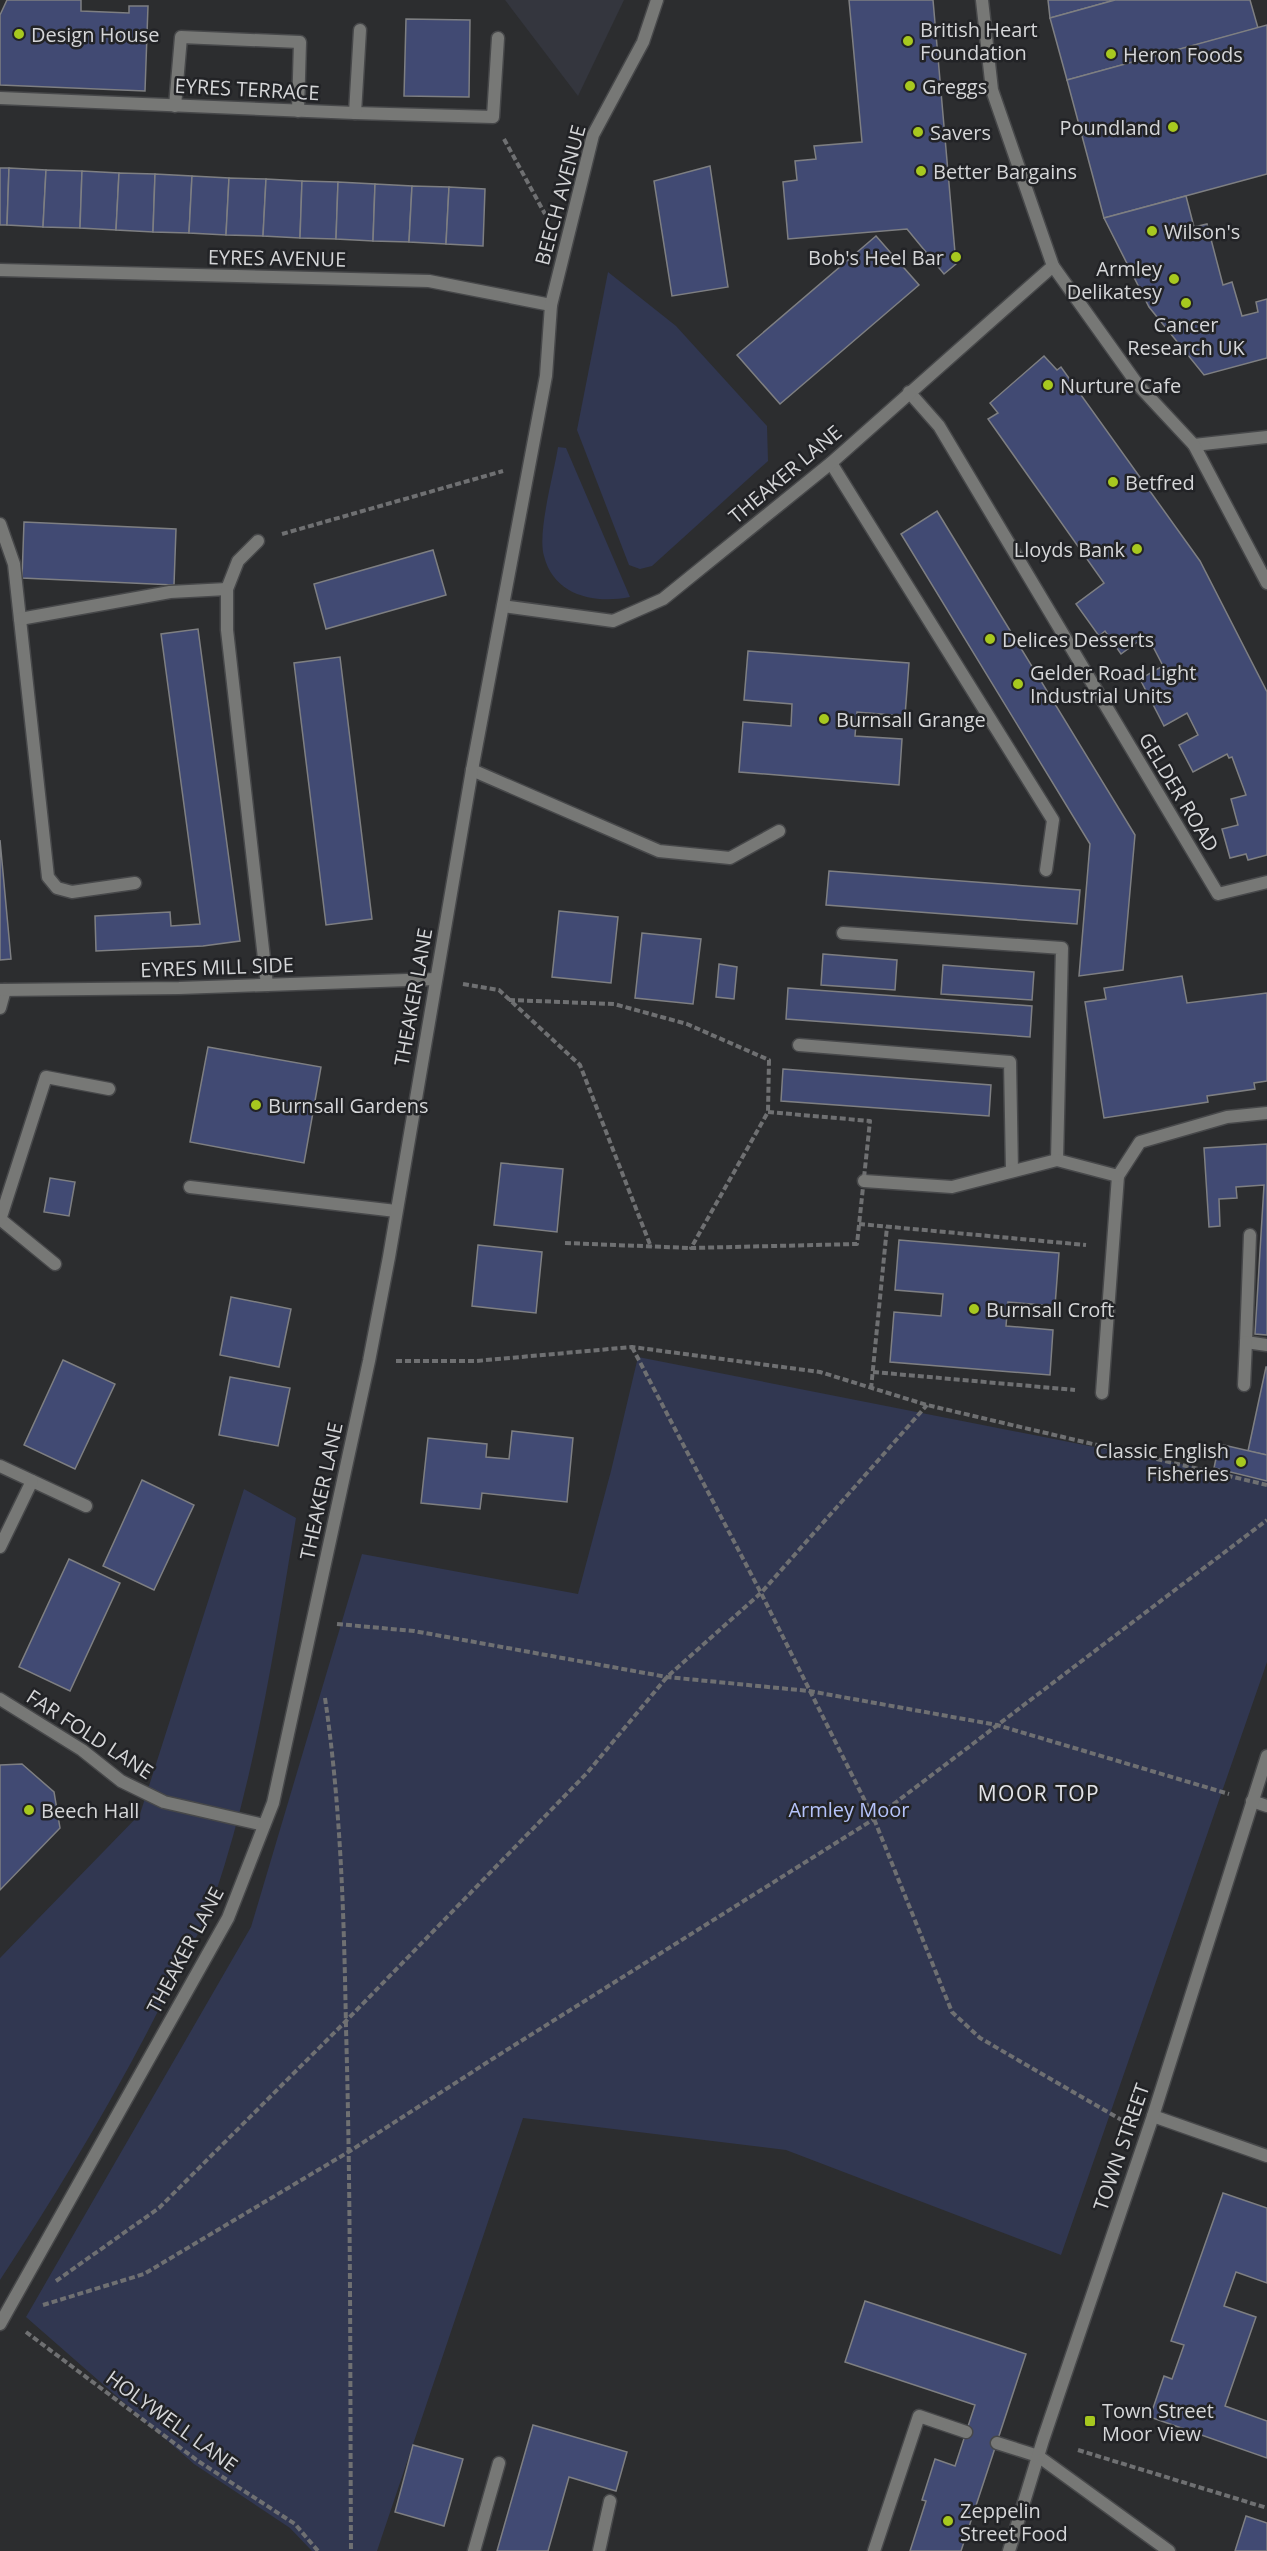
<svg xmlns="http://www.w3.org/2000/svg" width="1267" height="2551" font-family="'Open Sans',sans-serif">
<rect width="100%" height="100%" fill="#2c2d2f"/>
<path fill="#34363e" d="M 505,0 L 624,0 L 578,96 Z"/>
<g fill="#313751">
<path d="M 608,272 L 676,326 L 767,426 L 768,461 L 652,566 L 640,569 L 629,565 L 577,430 Z"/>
<path d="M 558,447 L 566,448 L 630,597 C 595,604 554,596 544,556 C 537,533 554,473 558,447 Z"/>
<path d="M 638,1357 L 1267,1481 L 1267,1662 L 1061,2255 L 786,2150 L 523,2118 L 377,2551 L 312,2551 L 290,2528 L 194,2464 L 26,2317 L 251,1927 L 362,1554 L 578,1594 L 611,1471 Z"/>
<path d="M 244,1489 L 296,1518 C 275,1645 256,1773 215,1895 C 205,1925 187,1953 173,1981 C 123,2084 63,2184 0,2280 L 0,1958 L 140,1814 Z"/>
</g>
<g fill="#414a73" stroke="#7e7f82" stroke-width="1.5">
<path d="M 7,0 L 81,0 L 81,11 L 129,13 L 129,6 L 148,6 L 145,91 L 0,85 L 0,15 Z"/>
<path d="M 849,0 L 933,0 L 956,264 L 944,274 L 907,229 L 788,239 L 783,182 L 797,180 L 795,161 L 816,159 L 814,146 L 862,142 Z"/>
<path d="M 1048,0 L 1115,0 L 1050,18 Z"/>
<path d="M 1115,0 L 1250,0 L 1258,28 L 1067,80 L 1050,18 Z"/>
<path d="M 406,19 L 470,20 L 469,97 L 404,96 Z"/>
<path d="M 1267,25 L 1267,174 L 1104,218 L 1067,80 Z"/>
<path d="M 710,166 L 728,287 L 672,296 L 654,181 Z"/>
<path d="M 0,168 L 9,168 L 7,225 L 0,225 Z"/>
<path d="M 9,168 L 46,170 L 43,227 L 7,225 Z"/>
<path d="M 46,170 L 82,171 L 80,228 L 43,227 Z"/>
<path d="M 82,171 L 119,173 L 116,230 L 80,228 Z"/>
<path d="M 119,173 L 155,174 L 153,232 L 116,230 Z"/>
<path d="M 155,174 L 192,176 L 189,233 L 153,232 Z"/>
<path d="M 192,176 L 229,178 L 226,235 L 189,233 Z"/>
<path d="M 229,178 L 266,179 L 263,236 L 226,235 Z"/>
<path d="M 266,179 L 302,181 L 300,238 L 263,236 Z"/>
<path d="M 302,181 L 338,182 L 336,239 L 300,238 Z"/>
<path d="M 338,182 L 375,184 L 373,241 L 336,239 Z"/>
<path d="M 375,184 L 412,186 L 409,242 L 373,241 Z"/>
<path d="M 412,186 L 449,187 L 446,244 L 409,242 Z"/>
<path d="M 449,187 L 485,189 L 483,246 L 446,244 Z"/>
<path d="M 1186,196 L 1194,227 L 1207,224 L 1223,285 L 1232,282 L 1242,316 L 1258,312 L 1256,302 L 1267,299 L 1267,358 L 1204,375 L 1149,307 L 1104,218 Z"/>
<path d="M 876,236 L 919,285 L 780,404 L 737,355 Z"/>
<path d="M 1044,356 L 1057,370 L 1061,367 L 1200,561 L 1267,692 L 1267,855 L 1248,860 L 1246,854 L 1230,858 L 1222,829 L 1238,825 L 1231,799 L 1246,795 L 1232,757 L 1229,758 L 1227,754 L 1193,772 L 1179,745 L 1198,735 L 1187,713 L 1164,726 L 1140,679 L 1163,666 L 1147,635 L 1121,654 L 1105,631 L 1099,636 L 1076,604 L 1104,583 L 988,419 L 998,413 L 990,403 Z"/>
<path d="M 937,511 L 1135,835 L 1123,970 L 1079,976 L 1090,844 L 901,534 Z"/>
<path d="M 24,522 L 176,529 L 174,585 L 22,578 Z"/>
<path d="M 433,550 L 446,595 L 326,629 L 314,584 Z"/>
<path d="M 198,629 L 240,941 L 203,946 L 96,951 L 95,916 L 170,912 L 171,926 L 200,924 L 161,634 Z"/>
<path d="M 748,651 L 909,663 L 905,716 L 857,712 L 855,736 L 902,739 L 899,785 L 739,772 L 743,722 L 791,726 L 792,704 L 744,700 Z"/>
<path d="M 340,657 L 372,919 L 326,925 L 294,663 Z"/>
<path d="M 0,840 L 11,959 L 0,960 Z"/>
<path d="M 829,871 L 1080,890 L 1077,924 L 826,905 Z"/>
<path d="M 559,911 L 618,917 L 611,983 L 552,977 Z"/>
<path d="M 642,933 L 701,939 L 693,1004 L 635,998 Z"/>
<path d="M 823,954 L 897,960 L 895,990 L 821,985 Z"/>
<path d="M 719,964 L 737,967 L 734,999 L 716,997 Z"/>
<path d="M 943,965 L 1034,972 L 1032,1000 L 941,994 Z"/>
<path d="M 1182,976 L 1187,1003 L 1267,993 L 1267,1081 L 1254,1083 L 1255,1089 L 1207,1096 L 1208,1102 L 1104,1118 L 1085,1002 L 1106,999 L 1104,988 Z"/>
<path d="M 788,988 L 1032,1006 L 1030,1037 L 786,1019 Z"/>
<path d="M 208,1047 L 321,1067 L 304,1163 L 190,1142 Z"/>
<path d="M 783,1069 L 991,1085 L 989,1116 L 781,1101 Z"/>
<path d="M 1267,1144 L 1267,1335 L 1255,1334 L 1264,1185 L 1236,1187 L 1237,1198 L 1219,1199 L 1220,1226 L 1209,1227 L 1204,1148 Z"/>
<path d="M 501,1163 L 563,1169 L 557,1232 L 494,1225 Z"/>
<path d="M 50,1178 L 75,1182 L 69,1216 L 44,1212 Z"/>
<path d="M 899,1240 L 1059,1253 L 1055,1306 L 1008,1302 L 1006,1326 L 1053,1330 L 1050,1375 L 890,1362 L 894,1312 L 941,1316 L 943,1294 L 895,1290 Z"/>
<path d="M 478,1245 L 542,1252 L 536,1313 L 472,1306 Z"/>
<path d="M 231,1297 L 291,1309 L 279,1367 L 220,1355 Z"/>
<path d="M 63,1360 L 115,1384 L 75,1469 L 24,1445 Z"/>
<path d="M 1266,1367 L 1267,1367 L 1267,1455 L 1248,1451 Z"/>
<path d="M 230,1377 L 290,1388 L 278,1446 L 219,1435 Z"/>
<path d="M 512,1431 L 573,1438 L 567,1502 L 482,1493 L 480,1509 L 421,1503 L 428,1438 L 487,1444 L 486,1457 L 509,1459 Z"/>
<path d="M 1219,1444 L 1267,1455 L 1267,1481 L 1214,1468 Z"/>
<path d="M 142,1480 L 194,1505 L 154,1590 L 103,1566 Z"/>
<path d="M 69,1559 L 120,1583 L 70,1691 L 19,1667 Z"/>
<path d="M 22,1764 L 54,1792 L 60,1828 L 0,1890 L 0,1765 Z"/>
<path d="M 1223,2193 L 1267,2208 L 1267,2283 L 1236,2272 L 1224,2306 L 1256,2317 L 1225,2406 L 1267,2421 L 1267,2458 L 1150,2417 L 1164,2376 L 1172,2379 L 1184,2345 L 1171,2341 Z"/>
<path d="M 865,2301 L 1026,2354 L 961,2551 L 910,2551 L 926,2501 L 922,2500 L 935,2459 L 955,2466 L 975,2405 L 845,2362 Z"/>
<path d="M 533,2425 L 627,2452 L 616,2491 L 569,2477 L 548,2551 L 497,2551 Z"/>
<path d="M 413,2445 L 463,2459 L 444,2526 L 395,2512 Z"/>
<path d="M 1246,2516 L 1267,2523 L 1267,2551 L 1235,2551 Z"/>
</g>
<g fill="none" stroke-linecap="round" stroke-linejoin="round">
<defs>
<g id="service">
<path d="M 175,106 L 181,37 L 300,42 L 298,111"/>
<path d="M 831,463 L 1053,820 L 1046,870"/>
<path d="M 0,524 L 14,564 L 48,877 L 57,888 L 72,892 L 135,883"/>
<path d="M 20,619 L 170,592 L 227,589"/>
<path d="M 472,770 L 659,851 L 730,858 L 779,831"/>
<path d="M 843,933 L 1062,948 L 1057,1160"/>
<path d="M 0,1008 L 5,990"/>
<path d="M 799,1045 L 1010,1062 L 1012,1171"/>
<path d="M 0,1219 L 55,1264"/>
<path d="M 0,1220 L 46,1077 L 109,1089"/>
<path d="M 1250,1235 L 1246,1342 L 1267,1345"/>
<path d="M 1244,1385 L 1246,1342"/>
<path d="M 1102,1393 L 1118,1176"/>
<path d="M 997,2443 L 1038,2456"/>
<path d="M 474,2551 L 499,2463"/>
<path d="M 874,2551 L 919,2416 L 966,2432"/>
</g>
<g id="minor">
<path d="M 0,98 L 355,113 L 493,117 L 498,38"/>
<path d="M 355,113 L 360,30"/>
<path d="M 0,270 L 429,281 L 551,305"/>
<path d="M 909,392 L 939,426 L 1218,894 L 1267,882"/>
<path d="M 1194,445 L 1267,437"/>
<path d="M 258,541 L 238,561 L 227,589 L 227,630 L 267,985"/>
<path d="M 503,606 L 613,621 L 663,599 L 831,463 L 1053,266"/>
<path d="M 0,990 L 179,988 L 436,979"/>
<path d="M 864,1181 L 952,1187 L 1057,1160 L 1118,1176 L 1140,1142 L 1227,1117 L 1267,1113"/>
<path d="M 190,1187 L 396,1211"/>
<path d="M 0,1466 L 86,1506"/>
<path d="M 0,1547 L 32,1481"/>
<path d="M 0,1699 L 82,1750 L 121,1781 L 164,1802 L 264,1825"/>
<path d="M 1252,1801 L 1267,1806"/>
<path d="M 1153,2116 L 1267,2156"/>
<path d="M 0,2324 L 228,1918 L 273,1803 L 369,1361 L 389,1257 L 472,770 L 546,376 L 551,305 L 593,135 L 643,42 L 657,0"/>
<path d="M 1038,2456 L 1169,2551"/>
<path d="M 599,2551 L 610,2501"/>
</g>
<g id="tertiary">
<path d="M 982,0 L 992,90 L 1053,266 L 1138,385 L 1194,445 L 1267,583"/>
<path d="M 1009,2551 L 1043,2440 L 1153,2116 L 1267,1756"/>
</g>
</defs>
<use href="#service" stroke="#47484a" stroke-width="15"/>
<use href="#minor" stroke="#47484a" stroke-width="15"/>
<use href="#tertiary" stroke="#47484a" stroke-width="15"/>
<g stroke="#6f7072" stroke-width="4" stroke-dasharray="6 3" stroke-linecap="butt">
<path d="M 504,139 L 545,214"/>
<path d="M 282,534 L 503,471"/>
<path d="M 463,984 L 499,990 L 580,1065 L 651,1247"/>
<path d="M 509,1000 L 614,1004 L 687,1024 L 769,1060 L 768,1112"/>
<path d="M 768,1112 L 870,1121 L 857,1244 L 691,1248 Z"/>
<path d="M 859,1224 L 1086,1245"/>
<path d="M 565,1243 L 691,1248"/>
<path d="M 632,1347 L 761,1593 L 874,1819 L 952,2012 L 980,2038 L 1125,2122"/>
<path d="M 396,1361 L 476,1361 L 632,1347 L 820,1372 L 927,1405 L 1267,1485"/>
<path d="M 873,1372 L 1075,1390"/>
<path d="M 871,1389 L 887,1227"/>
<path d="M 337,1624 L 414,1631 L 667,1677 L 809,1691 L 997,1725 L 1229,1794"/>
<path d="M 325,1698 C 341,1807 344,1918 346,2028 C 351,2203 350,2377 351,2551"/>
<path d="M 56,2281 L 159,2208 L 346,2021 L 587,1773 L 667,1677 L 761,1593 L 927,1405"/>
<path d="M 43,2305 L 144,2274 L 350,2151 L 494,2058 L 874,1819 L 1267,1520"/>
<path d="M 26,2332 L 198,2461 L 295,2524 L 318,2551"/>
<path d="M 1078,2450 L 1267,2508"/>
</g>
<use href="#service" stroke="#777876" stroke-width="12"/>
<use href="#minor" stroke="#777876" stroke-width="12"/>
<use href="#tertiary" stroke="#777876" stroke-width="12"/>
</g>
<g fill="#a7c81f" stroke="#222326" stroke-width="2">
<circle cx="19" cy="34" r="6"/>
<circle cx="908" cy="41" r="6"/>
<circle cx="1111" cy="54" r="6"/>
<circle cx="910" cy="86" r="6"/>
<circle cx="1173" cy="127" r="6"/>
<circle cx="918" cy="132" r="6"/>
<circle cx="921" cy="171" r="6"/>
<circle cx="1152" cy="231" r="6"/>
<circle cx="956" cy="257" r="6"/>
<circle cx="1174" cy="279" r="6"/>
<circle cx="1186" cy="303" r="6"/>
<circle cx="1048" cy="385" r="6"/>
<circle cx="1113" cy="482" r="6"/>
<circle cx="1137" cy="549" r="6"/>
<circle cx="990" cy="639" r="6"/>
<circle cx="1018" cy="684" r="6"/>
<circle cx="824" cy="719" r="6"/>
<circle cx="256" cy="1105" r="6"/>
<circle cx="974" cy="1309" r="6"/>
<circle cx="1241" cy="1462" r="6"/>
<circle cx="29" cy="1810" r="6"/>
<rect x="1084" y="2415" width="12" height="12" rx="3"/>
<circle cx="948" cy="2521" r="6"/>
</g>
<g text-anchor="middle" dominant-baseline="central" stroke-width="5" stroke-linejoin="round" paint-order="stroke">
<g font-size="20" fill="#d5d6d8" stroke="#222326" text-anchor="start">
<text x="920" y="29">British Heart<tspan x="920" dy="23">Foundation</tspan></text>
<text x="31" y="34">Design House</text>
<text x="1123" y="54">Heron Foods</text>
<text x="922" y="86">Greggs</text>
<text x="1161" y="127" text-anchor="end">Poundland</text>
<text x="930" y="132">Savers</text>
<text x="933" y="171">Better Bargains</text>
<text x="1164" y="231">Wilson's</text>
<text x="944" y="257" text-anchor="end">Bob's Heel Bar</text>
<text x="1162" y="268" text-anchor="end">Armley<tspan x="1162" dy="23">Delikatesy</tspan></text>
<text x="1186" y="324" text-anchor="middle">Cancer<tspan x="1186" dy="23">Research UK</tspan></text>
<text x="1060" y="385">Nurture Cafe</text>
<text x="1125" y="482">Betfred</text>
<text x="1125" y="549" text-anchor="end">Lloyds Bank</text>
<text x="1002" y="639">Delices Desserts</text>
<text x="1030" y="672">Gelder Road Light<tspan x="1030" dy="23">Industrial Units</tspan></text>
<text x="836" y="719">Burnsall Grange</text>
<text x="268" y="1105">Burnsall Gardens</text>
<text x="986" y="1309">Burnsall Croft</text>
<text x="1229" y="1450" text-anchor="end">Classic English<tspan x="1229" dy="23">Fisheries</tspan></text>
<text x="41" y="1810">Beech Hall</text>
<text x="1102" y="2410">Town Street<tspan x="1102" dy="23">Moor View</tspan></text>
<text x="960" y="2510">Zeppelin<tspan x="960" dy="23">Street Food</tspan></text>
</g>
<g font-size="20" fill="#d5d6d8" stroke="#222326">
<text transform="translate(247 89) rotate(3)">EYRES TERRACE</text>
<text transform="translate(560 195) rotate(-75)">BEECH AVENUE</text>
<text transform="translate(277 258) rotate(1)">EYRES AVENUE</text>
<text transform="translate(785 474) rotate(-40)">THEAKER LANE</text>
<text transform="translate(1179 792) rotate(59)">GELDER ROAD</text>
<text transform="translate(217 967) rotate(-2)">EYRES MILL SIDE</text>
<text transform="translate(413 997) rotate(-80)">THEAKER LANE</text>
<text transform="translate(321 1491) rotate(-78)">THEAKER LANE</text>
<text transform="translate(90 1734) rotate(33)">FAR FOLD LANE</text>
<text transform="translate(185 1950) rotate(-62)">THEAKER LANE</text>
<text transform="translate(1121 2147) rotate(-71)">TOWN STREET</text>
<text transform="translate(172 2421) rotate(36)">HOLYWELL LANE</text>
</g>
<g font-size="20" fill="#b5c3fa" stroke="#222326">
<text x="849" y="1809">Armley Moor</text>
</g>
<g font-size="21" letter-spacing="1.5" fill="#e3e4e8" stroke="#222326">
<text x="1039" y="1793">MOOR TOP</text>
</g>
</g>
</svg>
